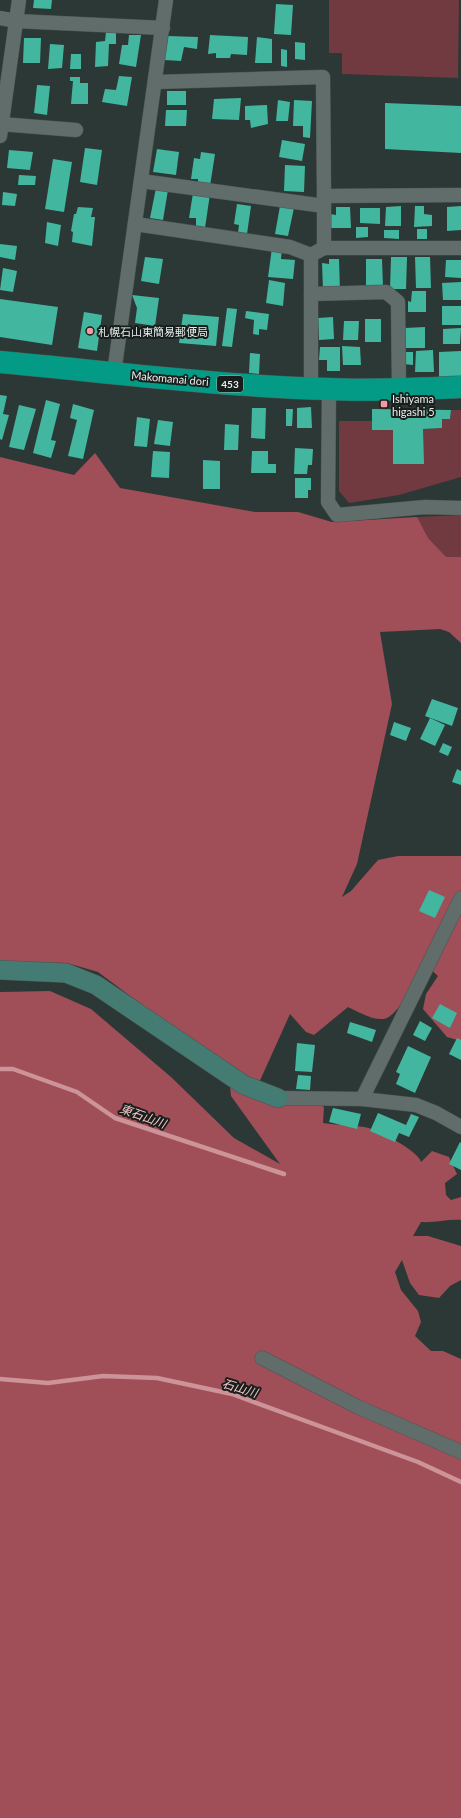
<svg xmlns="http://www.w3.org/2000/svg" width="461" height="1818" font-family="Lato,'Noto Sans JP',sans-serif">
<rect width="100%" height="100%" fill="#2c3835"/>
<g fill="#713940">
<path d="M 329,0 L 459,0 L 458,78 L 342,74 L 342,53 L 329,53 Z"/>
<path d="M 451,410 L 461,410 L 461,477 L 399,495 L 349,503 L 339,491 L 339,421 L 372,421 L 372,430 L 393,430 L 393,463 L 423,464 L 423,429 L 442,428 L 442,419 L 450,419 Z"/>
<path d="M 461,515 L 461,563 L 440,556 L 425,538 L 417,517 Z"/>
</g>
<g fill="#a04e58">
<path d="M 95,453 L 120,488 L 255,512 L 298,512 L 332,522 L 417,517 L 428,538 L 446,557 L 461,557 L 461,643 L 449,632 L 440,629 L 380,632 L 392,704 L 357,864 L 342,897 L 351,891 L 378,860 L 398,856 L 461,856 L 461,1041 L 447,1037 L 423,1009 L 426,994 L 438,976 L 422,962 C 415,977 400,1017 383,1019 C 371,1020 359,1012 348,1007 L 314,1035 L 306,1032 L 290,1014 L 258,1085 L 241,1079 L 98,972 L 67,963 L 0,962 L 0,457 L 74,475 Z"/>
<path d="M 50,991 L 91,1009 L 171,1077 L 234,1138 L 280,1164 L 231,1096 L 230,1086 L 316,1102 L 324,1107 L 323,1123 C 336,1125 350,1125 364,1127 C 375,1128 419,1151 421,1162 L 432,1151 L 449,1157 L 457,1174 L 445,1183 L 446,1195 L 451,1200 L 461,1197 L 461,1220 C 447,1219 435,1223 421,1222 L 413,1236 L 428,1236 L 461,1246 L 461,1280 L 450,1286 L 439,1298 L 419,1295 L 410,1283 L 402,1260 L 395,1272 L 401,1290 L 418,1311 L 421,1322 L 415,1336 L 431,1351 L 443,1351 L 461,1359 L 461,1818 L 0,1818 L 0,992 Z"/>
</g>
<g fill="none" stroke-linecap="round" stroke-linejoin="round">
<g stroke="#cc9398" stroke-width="4.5">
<path d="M 0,1069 L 13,1069 L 77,1092 L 115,1118 L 284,1174"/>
<path d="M 0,1379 L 48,1383 L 103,1376 L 157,1378 L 232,1394 L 418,1462 L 461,1482"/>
</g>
</g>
<g fill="#43b6a0">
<path d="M 34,0 L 52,0 L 51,9 L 33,8 Z"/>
<path d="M 276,4 L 293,5 L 291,35 L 274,34 Z"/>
<path d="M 116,31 L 116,44 L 109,44 L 108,66 L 95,67 L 96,42 L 105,41 L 106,32 Z"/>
<path d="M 129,35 L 141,35 L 136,67 L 119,64 L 122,45 L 128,45 Z"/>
<path d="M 210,35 L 248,37 L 247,55 L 231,54 L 230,58 L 216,58 L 216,53 L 208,54 Z"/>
<path d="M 168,36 L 198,37 L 197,49 L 184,47 L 181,61 L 164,60 Z"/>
<path d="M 257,37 L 272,39 L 272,63 L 255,63 Z"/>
<path d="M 24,38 L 41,38 L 40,63 L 23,63 Z"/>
<path d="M 295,42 L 305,43 L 305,60 L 295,59 Z"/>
<path d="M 50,44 L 64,45 L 62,68 L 48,69 Z"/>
<path d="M 281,49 L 287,50 L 287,67 L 281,66 Z"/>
<path d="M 71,54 L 81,54 L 81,69 L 70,69 Z"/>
<path d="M 119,76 L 132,77 L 127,106 L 102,102 L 105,89 L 116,90 Z"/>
<path d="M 70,77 L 80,77 L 80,83 L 88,83 L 88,104 L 71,104 L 73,81 L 70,81 Z"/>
<path d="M 37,85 L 50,86 L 47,115 L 34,113 Z"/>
<rect x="167" y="91" width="19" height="14"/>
<path d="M 241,98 L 239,120 L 212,119 L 214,99 Z"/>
<path d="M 278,100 L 290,102 L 288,121 L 276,121 Z"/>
<path d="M 294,100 L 312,101 L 310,138 L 303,137 L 303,126 L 293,126 Z"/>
<path d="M 385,103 L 461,106 L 461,153 L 385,149 Z"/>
<path d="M 267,105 L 268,124 L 251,128 L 250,120 L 245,120 L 245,106 Z"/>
<path d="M 166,110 L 187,110 L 186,126 L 165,126 Z"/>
<path d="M 282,140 L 305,144 L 302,161 L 279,157 Z"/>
<path d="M 85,148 L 102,150 L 97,185 L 80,182 Z"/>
<path d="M 157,149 L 179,152 L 176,175 L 153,172 Z"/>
<path d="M 9,150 L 33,152 L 30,170 L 7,168 Z"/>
<path d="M 201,152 L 215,154 L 210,186 L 198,183 L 198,179 L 191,179 L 194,158 L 200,159 Z"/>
<path d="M 53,159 L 72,162 L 64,212 L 45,209 Z"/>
<path d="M 285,165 L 305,166 L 304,192 L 284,191 Z"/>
<path d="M 19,175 L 36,176 L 35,185 L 18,185 Z"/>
<path d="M 156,188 L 168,190 L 163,220 L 150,218 Z"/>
<path d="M 3,192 L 17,194 L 15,206 L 2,205 Z"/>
<path d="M 193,193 L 210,194 L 205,228 L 196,227 L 196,218 L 189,218 Z"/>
<path d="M 237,204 L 251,206 L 247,234 L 238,233 L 239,225 L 234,224 Z"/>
<path d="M 280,206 L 294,208 L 288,236 L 275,234 Z"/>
<path d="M 401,206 L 401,226 L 385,226 L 386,207 Z"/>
<path d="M 415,206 L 424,206 L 424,214 L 432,215 L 432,226 L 414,227 Z"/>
<path d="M 461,206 L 461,230 L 447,231 L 447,207 Z"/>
<path d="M 78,207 L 93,208 L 91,217 L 95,217 L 92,246 L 72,242 L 73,232 L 71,231 L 74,214 L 76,214 Z"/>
<path d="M 336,207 L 350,207 L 351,228 L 331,228 L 330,214 L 336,215 Z"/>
<path d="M 360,208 L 380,208 L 380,224 L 360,223 Z"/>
<path d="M 47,222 L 61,225 L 58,246 L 45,243 Z"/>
<path d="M 356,227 L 368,227 L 368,237 L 356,238 Z"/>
<rect x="417" y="229" width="10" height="10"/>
<path d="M 384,230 L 399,230 L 399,239 L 384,238 Z"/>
<path d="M 0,244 L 17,246 L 15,260 L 0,257 Z"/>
<path d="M 272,248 L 282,249 L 281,259 L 295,260 L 293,279 L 268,277 Z"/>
<path d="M 145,257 L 163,259 L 159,284 L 141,281 Z"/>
<path d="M 391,257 L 407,257 L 406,289 L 390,289 Z"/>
<path d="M 415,257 L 430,257 L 431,288 L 416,288 Z"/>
<path d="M 329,259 L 339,259 L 340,291 L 323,290 L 322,263 L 329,264 Z"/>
<path d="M 366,259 L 382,259 L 383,287 L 366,288 Z"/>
<path d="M 446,260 L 461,260 L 461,278 L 445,277 Z"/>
<path d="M 3,268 L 17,271 L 13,292 L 0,290 Z"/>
<path d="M 269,280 L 285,283 L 283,306 L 266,303 Z"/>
<path d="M 461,282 L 461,300 L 443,300 L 442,283 Z"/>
<path d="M 412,291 L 426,291 L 426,312 L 408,312 L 408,301 L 411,302 Z"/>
<path d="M 132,295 L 159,298 L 155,326 L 135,323 L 137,308 Z"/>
<path d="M 0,299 L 58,307 L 52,345 L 0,337 Z"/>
<rect x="442" y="306" width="19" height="19"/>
<path d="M 227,308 L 237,309 L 232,347 L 222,346 Z"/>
<path d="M 246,311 L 269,314 L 267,330 L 259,329 L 259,335 L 253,334 L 254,320 L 245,318 Z"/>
<path d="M 84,312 L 102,315 L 97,351 L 78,348 Z"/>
<path d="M 183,314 L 219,317 L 216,346 L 179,343 Z"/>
<path d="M 333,317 L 334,339 L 319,340 L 318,318 Z"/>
<rect x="365" y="319" width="16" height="23"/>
<path d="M 344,321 L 359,321 L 358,340 L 343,340 Z"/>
<path d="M 425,327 L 425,348 L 406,348 L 405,328 Z"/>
<path d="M 461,328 L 460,344 L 443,344 L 443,329 Z"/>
<path d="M 342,346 L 360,347 L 361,365 L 343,365 Z"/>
<path d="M 320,347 L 340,347 L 340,371 L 327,371 L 327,360 L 319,360 Z"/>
<path d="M 433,350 L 434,372 L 415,372 L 416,351 Z"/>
<path d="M 461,351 L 461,378 L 439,378 L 439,352 Z"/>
<path d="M 404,352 L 413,352 L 413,365 L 403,364 Z"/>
<path d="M 250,353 L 260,354 L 259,374 L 249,373 Z"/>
<path d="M 0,395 L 7,396 L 3,414 L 9,415 L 2,440 L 0,439 Z"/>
<path d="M 46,400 L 60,404 L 51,440 L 56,441 L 51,458 L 33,453 Z"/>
<path d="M 73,404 L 94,410 L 83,459 L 68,456 L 77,420 L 70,418 Z"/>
<path d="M 19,405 L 36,409 L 24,450 L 9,447 Z"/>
<path d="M 311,407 L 312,428 L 297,428 L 297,408 Z"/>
<path d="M 252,408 L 266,408 L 265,439 L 251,438 Z"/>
<path d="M 286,409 L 293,409 L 292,426 L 286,426 Z"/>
<path d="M 372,409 L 451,410 L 450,419 L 442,419 L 442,428 L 423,429 L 424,464 L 393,464 L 393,430 L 372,430 Z"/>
<path d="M 137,417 L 150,419 L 147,447 L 134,446 Z"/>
<path d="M 158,420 L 173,422 L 170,446 L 154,444 Z"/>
<path d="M 225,424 L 239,425 L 238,450 L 224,450 Z"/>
<path d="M 295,448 L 313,449 L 312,465 L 308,465 L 307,474 L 294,474 Z"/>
<path d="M 153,451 L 170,452 L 169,478 L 151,477 Z"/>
<path d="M 252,451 L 268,451 L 268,464 L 276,464 L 276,473 L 251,473 Z"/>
<path d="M 203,460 L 220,461 L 220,489 L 203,489 Z"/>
<path d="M 295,478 L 311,478 L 311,490 L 308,490 L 308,498 L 295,498 Z"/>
<path d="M 432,699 L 458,708 L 452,726 L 425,716 Z"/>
<path d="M 430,718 L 445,725 L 435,746 L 420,739 Z"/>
<path d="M 394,722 L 411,728 L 406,741 L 390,735 Z"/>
<path d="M 443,743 L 452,747 L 448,756 L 439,752 Z"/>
<path d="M 457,769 L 461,771 L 461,785 L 452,782 Z"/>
<path d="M 429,890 L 445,897 L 435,918 L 419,911 Z"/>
<path d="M 440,1004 L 457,1013 L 450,1028 L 432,1018 Z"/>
<path d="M 420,1021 L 432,1028 L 425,1041 L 413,1035 Z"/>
<path d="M 350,1022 L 376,1030 L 372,1042 L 347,1033 Z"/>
<path d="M 457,1038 L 461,1040 L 461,1060 L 449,1054 Z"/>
<path d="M 297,1043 L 315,1045 L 312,1072 L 295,1071 Z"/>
<path d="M 408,1046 L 431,1057 L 415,1093 L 396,1084 L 400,1074 L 396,1072 Z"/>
<path d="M 298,1075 L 311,1076 L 310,1090 L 296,1089 Z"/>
<path d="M 333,1108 L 361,1114 L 357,1129 L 329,1122 Z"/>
<path d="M 378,1113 L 406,1125 L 411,1114 L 419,1117 L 409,1137 L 399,1133 L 395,1142 L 370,1131 Z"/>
<path d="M 460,1142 L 461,1143 L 461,1170 L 449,1164 Z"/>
</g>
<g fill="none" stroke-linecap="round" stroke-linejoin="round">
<defs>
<g id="street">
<path d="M 0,18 L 16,21 L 163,28"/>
<path d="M 155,82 L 323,77 L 324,196 L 461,195"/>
<path d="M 0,124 L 76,130"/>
<path d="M 0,136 L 19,0"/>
<path d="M 141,181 L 324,206"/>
<path d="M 135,224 L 290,247 L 311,255"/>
<path d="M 324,248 L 461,248"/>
<path d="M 311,294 L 386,292 L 398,302 L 399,390"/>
<path d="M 114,373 L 166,0"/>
<path d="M 311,389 L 311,255 L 324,248 L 324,196"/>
<path d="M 329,390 L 328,502 L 337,515 L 425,507 L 461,508"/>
<path d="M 278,1098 L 362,1099 L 416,1105 L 436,1113 L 461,1127"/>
<path d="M 362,1099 L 461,898"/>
<path d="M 262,1358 L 358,1407 L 461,1452"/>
</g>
<path id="secondary" d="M 0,970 L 66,973 L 96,985 L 244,1085 L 278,1098"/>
<path id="highway" d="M 0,362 C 109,372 219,386 328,389 C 372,391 417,389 461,387"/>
</defs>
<use href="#street" stroke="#4b5552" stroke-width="15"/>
<use href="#secondary" stroke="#4b5552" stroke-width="20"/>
<use href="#highway" stroke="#4b5552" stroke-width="23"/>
<use href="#street" stroke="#606d6a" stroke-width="14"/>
<use href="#secondary" stroke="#447b72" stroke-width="19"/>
<use href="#highway" stroke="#039b85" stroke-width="22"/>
</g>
<g fill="#f49aa2" stroke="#181e1c" stroke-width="1.5">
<circle cx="90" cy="331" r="4"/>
<rect x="380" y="400" width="8" height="8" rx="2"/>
</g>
<g text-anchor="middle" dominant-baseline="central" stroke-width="4" stroke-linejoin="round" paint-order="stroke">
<rect fill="#181e1c" stroke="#aab0ae" stroke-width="1" x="217" y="376" width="26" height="16" rx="3"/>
<g font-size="10" font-weight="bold" fill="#e8efed">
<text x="230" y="384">453</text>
</g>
<g font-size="11" fill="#e8efed" stroke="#181e1c" text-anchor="start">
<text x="98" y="331">札幌石山東簡易郵便局</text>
<text x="392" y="398">Ishiyama<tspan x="392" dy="13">higashi 5</tspan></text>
</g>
<g font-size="11" fill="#e8efed" stroke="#181e1c">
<text transform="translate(170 378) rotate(5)">Makomanai dori</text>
</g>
<g font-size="12" font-style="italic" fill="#f8c7ca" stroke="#181e1c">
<text transform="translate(143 1116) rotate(20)">東石山川</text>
<text transform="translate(240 1388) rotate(17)">石山川</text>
</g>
</g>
</svg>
